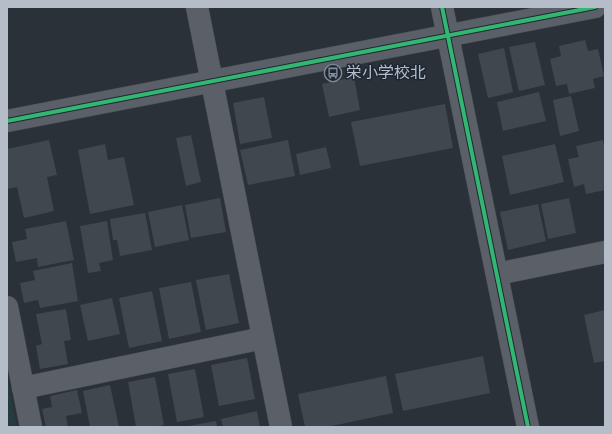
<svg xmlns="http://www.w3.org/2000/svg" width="612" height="434" font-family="'Alegreya Sans','Noto Sans JP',sans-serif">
<rect width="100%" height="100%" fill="#2a3139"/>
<path fill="#273b3f" d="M 7,376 L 17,427 L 7,427 Z"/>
<g fill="#41474e">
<path d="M 585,40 L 588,51 L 598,49 L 604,76 L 593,79 L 595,88 L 569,94 L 567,84 L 556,86 L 550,59 L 561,56 L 559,46 Z"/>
<path d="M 535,42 L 545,85 L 519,91 L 509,47 Z"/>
<path d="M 504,48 L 513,92 L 488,98 L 478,54 Z"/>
<path d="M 354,77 L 360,110 L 329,117 L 322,84 Z"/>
<path d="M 539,92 L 546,121 L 503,131 L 497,102 Z"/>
<path d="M 571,96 L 579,131 L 560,136 L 553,100 Z"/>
<path d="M 264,97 L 272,138 L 240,144 L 233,103 Z"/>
<path d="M 445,104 L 453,148 L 360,166 L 351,122 Z"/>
<path d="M 191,135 L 201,182 L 186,186 L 176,138 Z"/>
<path d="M 49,140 L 57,175 L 47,177 L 54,211 L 24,218 L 17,187 L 7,189 L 7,149 Z"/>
<path d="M 288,140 L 295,176 L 248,185 L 240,150 Z"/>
<path d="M 603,140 L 605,152 L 605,190 L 586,194 L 584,184 L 574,187 L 568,159 L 579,157 L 576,146 Z"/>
<path d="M 105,144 L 108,160 L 124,157 L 134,205 L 90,214 L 78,150 Z"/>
<path d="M 555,144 L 564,182 L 510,195 L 502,156 Z"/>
<path d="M 326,147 L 331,168 L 300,175 L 296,154 Z"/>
<path d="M 220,198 L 226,232 L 191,238 L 185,205 Z"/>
<path d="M 569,198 L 576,233 L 548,239 L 541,204 Z"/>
<path d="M 538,204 L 546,241 L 508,250 L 500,212 Z"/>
<path d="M 182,205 L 189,240 L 155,247 L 148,212 Z"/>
<path d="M 145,213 L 152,250 L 120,256 L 117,240 L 113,240 L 110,219 Z"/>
<path d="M 66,221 L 74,260 L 38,267 L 37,258 L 16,262 L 12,242 L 27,239 L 25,229 Z"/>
<path d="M 107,221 L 113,260 L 99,263 L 101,271 L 88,273 L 80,226 Z"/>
<path d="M 72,263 L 78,301 L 40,308 L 38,300 L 24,303 L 20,283 L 35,280 L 33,271 Z"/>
<path d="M 229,274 L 239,323 L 206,330 L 196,280 Z"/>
<path d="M 191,282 L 201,332 L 169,339 L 159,288 Z"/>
<path d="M 152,291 L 162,341 L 129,348 L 119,298 Z"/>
<path d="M 112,298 L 120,334 L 88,341 L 80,305 Z"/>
<path d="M 66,309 L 71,340 L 64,341 L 68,364 L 40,369 L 36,346 L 42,344 L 36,314 Z"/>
<path d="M 605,310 L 605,361 L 594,363 L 584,315 Z"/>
<path d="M 483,356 L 490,393 L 403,411 L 395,374 Z"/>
<path d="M 247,358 L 255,399 L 219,406 L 211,365 Z"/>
<path d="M 195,369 L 204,417 L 177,422 L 168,374 Z"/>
<path d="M 386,376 L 393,413 L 327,427 L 305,427 L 298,394 Z"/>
<path d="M 155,377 L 164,425 L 155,427 L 136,427 L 128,382 Z"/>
<path d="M 110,385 L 119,427 L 90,427 L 83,391 Z"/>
<path d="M 77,390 L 82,413 L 66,416 L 68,427 L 46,427 L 42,409 L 52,407 L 50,396 Z"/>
<path d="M 257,411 L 260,427 L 223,427 L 221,419 Z"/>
<path d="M 216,421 L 217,427 L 188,427 L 188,426 Z"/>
</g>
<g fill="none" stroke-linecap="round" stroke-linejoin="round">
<defs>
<g id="street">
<path d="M 197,7 L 281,427"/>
<path d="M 442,7 L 528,427"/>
<path d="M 7,121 L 595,7"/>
<path d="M 497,274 L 605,252"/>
<path d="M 7,307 L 31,427"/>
<path d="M 23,388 L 263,338"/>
</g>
</defs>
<use href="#street" stroke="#484d53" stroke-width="23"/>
<use href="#street" stroke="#5b5f67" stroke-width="22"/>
<defs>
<g id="cycleway">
<path d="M 442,7 L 528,427"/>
<path d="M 7,121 L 595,7"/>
</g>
</defs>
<use href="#cycleway" stroke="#1d2734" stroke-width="6"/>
<use href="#cycleway" stroke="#33b770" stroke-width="4"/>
</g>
<defs>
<symbol id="bus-ring" viewBox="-11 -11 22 22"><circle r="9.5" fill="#1d2734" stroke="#848c97" stroke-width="1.5"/><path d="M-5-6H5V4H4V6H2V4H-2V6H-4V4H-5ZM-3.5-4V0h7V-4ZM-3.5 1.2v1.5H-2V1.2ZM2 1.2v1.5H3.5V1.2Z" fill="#848c97"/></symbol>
</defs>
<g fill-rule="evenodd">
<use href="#bus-ring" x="323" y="63" width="20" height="20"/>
</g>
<g text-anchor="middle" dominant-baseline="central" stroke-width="3" stroke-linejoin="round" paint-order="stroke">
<g font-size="16" fill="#b5bdc9" stroke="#1d2734" text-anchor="start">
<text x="346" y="73">栄小学校北</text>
</g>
</g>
<rect width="612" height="434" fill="none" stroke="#b5bdc9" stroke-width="16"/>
</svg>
